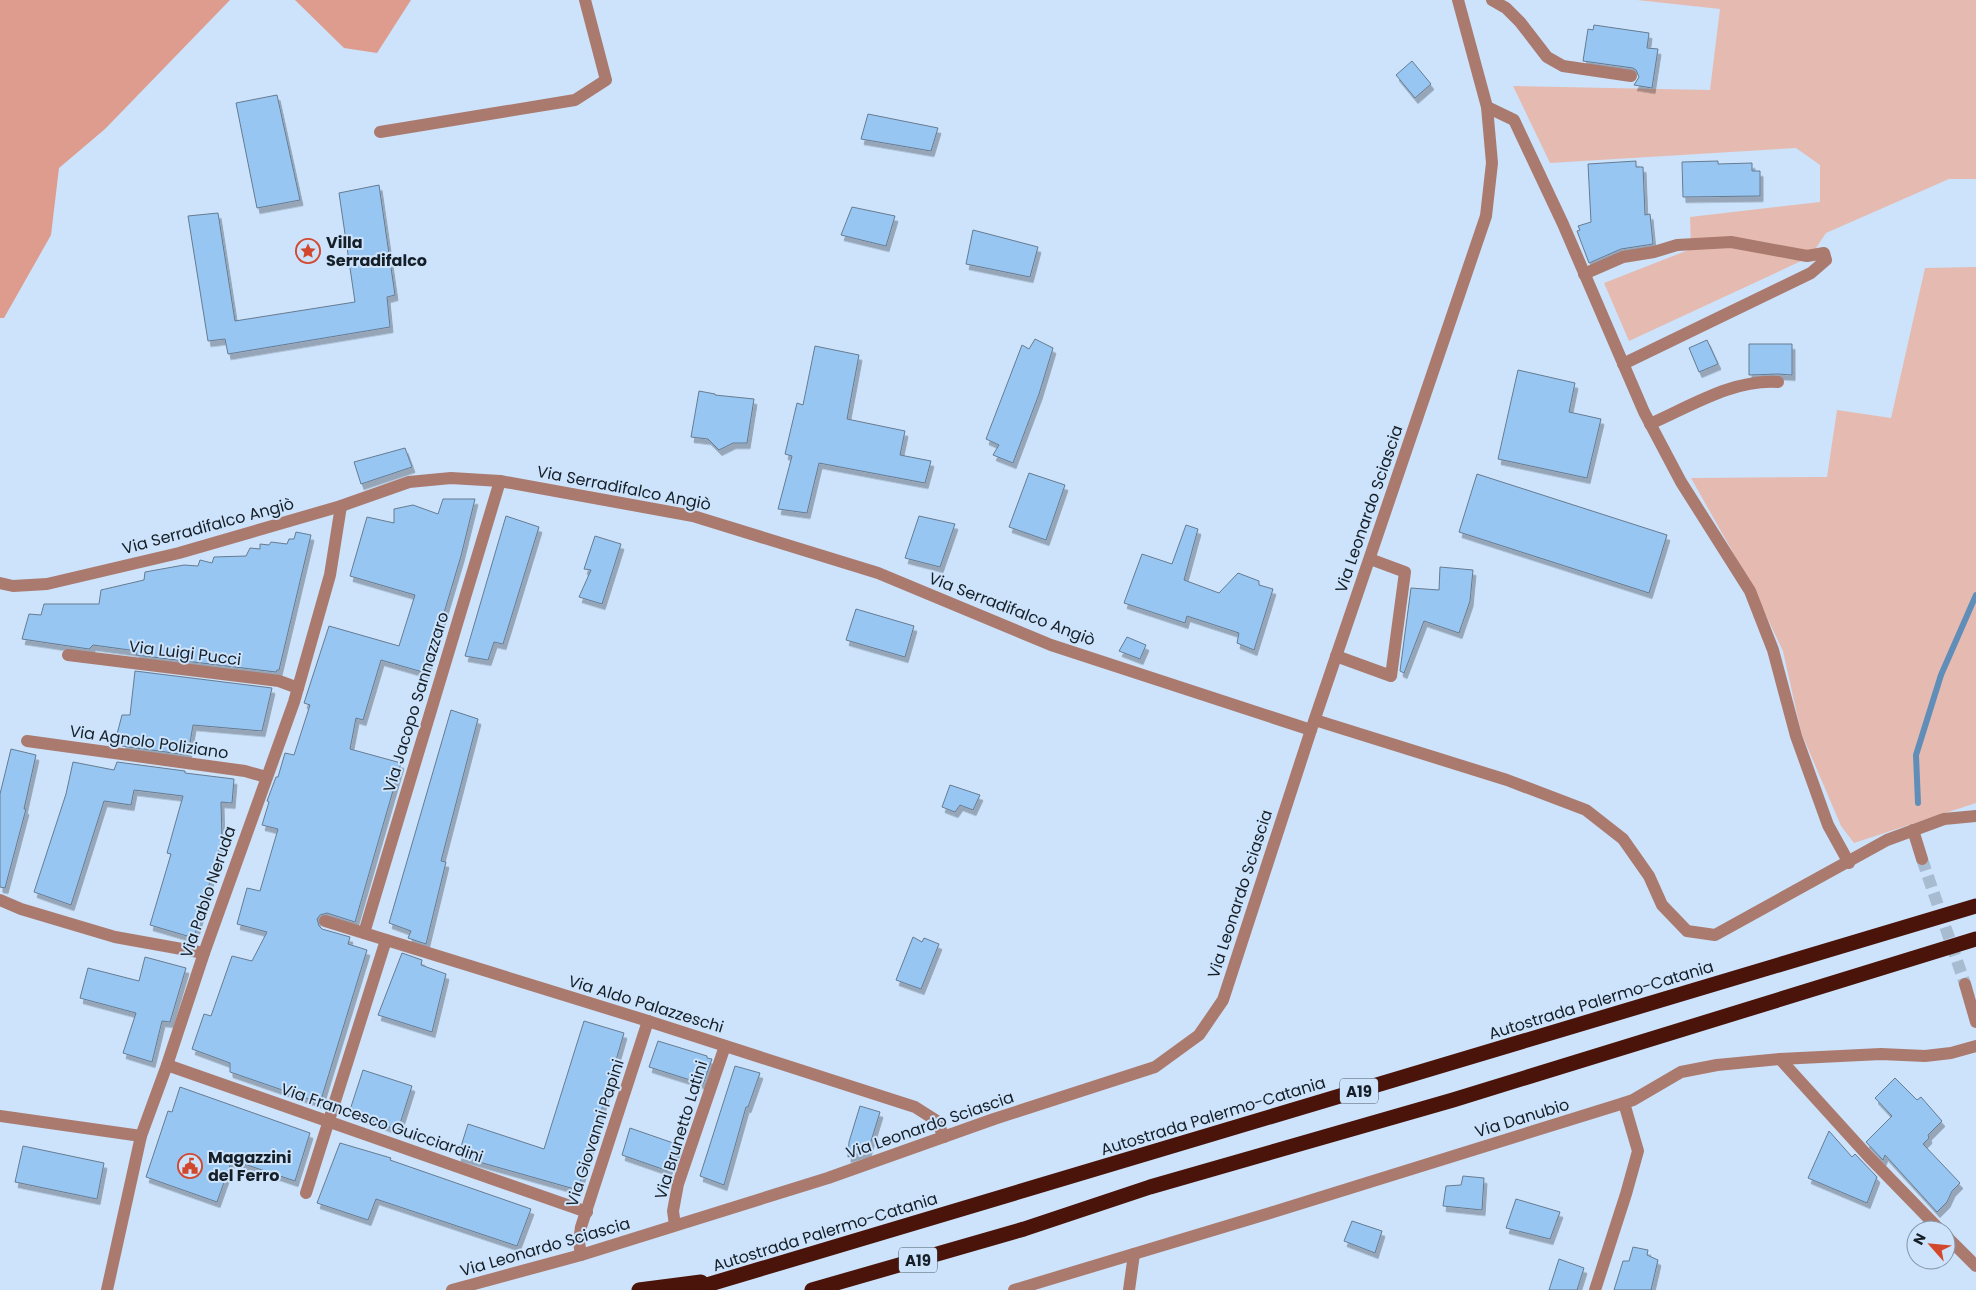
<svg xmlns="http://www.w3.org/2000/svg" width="1976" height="1290" font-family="Poppins,sans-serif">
<defs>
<filter id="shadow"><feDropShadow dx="3" dy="5.5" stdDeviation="0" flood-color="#0004"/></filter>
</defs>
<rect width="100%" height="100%" fill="#cce3fb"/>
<g fill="#e5bbb1">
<path d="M 1637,0 L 1976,0 L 1976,179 L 1949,179 L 1826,233 L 1810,257 L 1629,341 L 1604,283 L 1691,249 L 1690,217 L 1820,202 L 1820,165 L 1796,148 L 1550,163 L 1513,86 L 1710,90 L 1720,9 Z"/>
<path d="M 1976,267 L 1976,803 L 1854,843 L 1841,826 L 1801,732 L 1783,651 L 1753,588 L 1691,478 L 1827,477 L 1837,410 L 1891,418 L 1925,268 Z"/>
</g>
<g fill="#dd9c8d">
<path d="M 0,0 L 230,0 L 105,129 L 59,168 L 51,235 L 4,318 L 0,318 Z"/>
<path d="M 295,0 L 411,0 L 377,53 L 344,48 Z"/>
</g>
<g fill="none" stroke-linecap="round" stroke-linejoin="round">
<path stroke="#618eb8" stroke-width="6" d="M 1918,803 L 1916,755 L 1941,675 L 1976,595"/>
</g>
<g fill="#97c6f3" stroke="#667b90" filter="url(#shadow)">
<path d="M 1594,25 L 1649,33 L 1647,48 L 1658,49 L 1652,88 L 1634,85 L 1639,77 L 1636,70 L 1633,68 L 1583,61 L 1588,29 L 1593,30 Z"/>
<path d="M 1412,61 L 1431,84 L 1415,98 L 1396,75 Z"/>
<path d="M 277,95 L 300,200 L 257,208 L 236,103 Z"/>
<path d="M 868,114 L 938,128 L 931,151 L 861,139 Z"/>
<path d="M 1636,161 L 1636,167 L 1643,167 L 1645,215 L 1650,214 L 1653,244 L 1621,249 L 1589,263 L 1577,231 L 1580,230 L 1578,226 L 1591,222 L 1588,164 Z"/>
<path d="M 1718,161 L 1718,164 L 1752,163 L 1752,171 L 1760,171 L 1760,196 L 1683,197 L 1682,162 Z"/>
<path d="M 379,185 L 395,295 L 387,297 L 390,327 L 228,354 L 225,339 L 208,341 L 188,216 L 218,213 L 235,321 L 355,302 L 339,193 Z"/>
<path d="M 852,207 L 895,216 L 886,246 L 841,235 Z"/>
<path d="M 973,230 L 1038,247 L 1030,277 L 966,264 Z"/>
<path d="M 1035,339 L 1053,348 L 1039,394 L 1013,463 L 993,455 L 999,445 L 986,439 L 1022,345 L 1029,349 Z"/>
<path d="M 1707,340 L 1718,364 L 1699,372 L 1689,348 Z"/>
<path d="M 1749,344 L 1792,344 L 1792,375 L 1778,374 L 1749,375 Z"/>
<path d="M 815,346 L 859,355 L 847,419 L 905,431 L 900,455 L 931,461 L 925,483 L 819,463 L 807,513 L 778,509 L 792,456 L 785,454 L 797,403 L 803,405 Z"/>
<path d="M 1518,370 L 1575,383 L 1569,412 L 1601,419 L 1587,478 L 1498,459 Z"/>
<path d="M 699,391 L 715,394 L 715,395 L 754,399 L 747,443 L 733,443 L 719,450 L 708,439 L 691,437 Z"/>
<path d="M 405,448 L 412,467 L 361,484 L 354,462 Z"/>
<path d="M 1029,473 L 1065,485 L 1046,540 L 1009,527 Z"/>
<path d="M 1477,474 L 1667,535 L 1649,593 L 1459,532 Z"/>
<path d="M 443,499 L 475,499 L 461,556 L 426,673 L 381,660 L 363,720 L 356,718 L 350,749 L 401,763 L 355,922 L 327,913 L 320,915 L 317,919 L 319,926 L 322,929 L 350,937 L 348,944 L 367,950 L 320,1103 L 230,1072 L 230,1063 L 192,1049 L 204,1014 L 211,1016 L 232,956 L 252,961 L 267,932 L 237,924 L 247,888 L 260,891 L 278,829 L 262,825 L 269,802 L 267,801 L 276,777 L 278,777 L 285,753 L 294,755 L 310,705 L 304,703 L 329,626 L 399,646 L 415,595 L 350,576 L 367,517 L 394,523 L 394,509 L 413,505 L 438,514 Z"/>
<path d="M 506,516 L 539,527 L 503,644 L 494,642 L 488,660 L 465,656 Z"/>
<path d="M 919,516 L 955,524 L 940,567 L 905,558 Z"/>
<path d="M 1186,525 L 1198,529 L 1184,580 L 1219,593 L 1238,573 L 1259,581 L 1259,585 L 1273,589 L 1254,650 L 1237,643 L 1239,633 L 1187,616 L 1185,623 L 1124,603 L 1142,554 L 1172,564 Z"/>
<path d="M 296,532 L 311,535 L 279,670 L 277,670 L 276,672 L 136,655 L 137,651 L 93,645 L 89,649 L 22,639 L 29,614 L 41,615 L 44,604 L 99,604 L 101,590 L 144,580 L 145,572 L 184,565 L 198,566 L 200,560 L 212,563 L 214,557 L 246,556 L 250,548 L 260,549 L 260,544 L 269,545 L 271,542 L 287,544 L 289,539 L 294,539 Z"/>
<path d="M 595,536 L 621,544 L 602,604 L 579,597 L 591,570 L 584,569 Z"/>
<path d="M 1440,567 L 1473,570 L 1470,601 L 1459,633 L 1424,621 L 1404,673 L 1400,671 L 1411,588 L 1439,590 Z"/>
<path d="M 856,609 L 914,626 L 905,657 L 846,640 Z"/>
<path d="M 1127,637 L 1146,645 L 1140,659 L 1119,651 Z"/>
<path d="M 135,671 L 272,688 L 262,731 L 193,725 L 188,755 L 122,746 L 124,739 L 116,738 L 122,715 L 130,715 Z"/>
<path d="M 451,710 L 478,719 L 441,861 L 446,862 L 426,944 L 408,938 L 411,931 L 389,923 Z"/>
<path d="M 11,749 L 36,755 L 24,809 L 26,809 L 5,888 L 0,887 L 0,794 Z"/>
<path d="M 73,762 L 114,770 L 117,762 L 185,771 L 185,773 L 234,779 L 232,803 L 221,802 L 222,839 L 194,938 L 150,925 L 171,854 L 167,853 L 183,796 L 134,790 L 131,805 L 104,801 L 71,905 L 34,892 L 66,794 Z"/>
<path d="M 950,785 L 980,795 L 973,810 L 960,805 L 955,812 L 942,807 Z"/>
<path d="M 913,937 L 922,942 L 924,938 L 939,944 L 921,989 L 896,980 Z"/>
<path d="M 402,953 L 422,960 L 421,965 L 446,974 L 432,1032 L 378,1015 Z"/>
<path d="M 145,957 L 186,968 L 170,1022 L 162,1021 L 152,1062 L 123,1053 L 136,1013 L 80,998 L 88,968 L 139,981 Z"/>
<path d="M 584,1021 L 624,1033 L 578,1190 L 458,1156 L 468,1124 L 544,1149 Z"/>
<path d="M 658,1041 L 707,1056 L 707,1058 L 712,1059 L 703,1084 L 649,1067 Z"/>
<path d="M 735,1066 L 760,1073 L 748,1107 L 746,1107 L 724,1185 L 700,1176 Z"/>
<path d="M 363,1070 L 412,1086 L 398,1130 L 349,1113 Z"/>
<path d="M 1895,1078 L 1917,1100 L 1921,1097 L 1942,1121 L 1928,1135 L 1929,1138 L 1923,1144 L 1960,1183 L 1952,1191 L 1947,1202 L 1937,1212 L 1885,1155 L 1883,1160 L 1866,1142 L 1892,1116 L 1875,1098 Z"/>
<path d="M 180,1087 L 310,1133 L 295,1181 L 232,1160 L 217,1202 L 146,1177 L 168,1111 L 172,1112 Z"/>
<path d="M 860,1106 L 880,1112 L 868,1151 L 848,1157 L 849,1142 Z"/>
<path d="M 630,1128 L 679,1145 L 668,1171 L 622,1155 Z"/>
<path d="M 1829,1131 L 1852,1157 L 1855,1154 L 1877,1177 L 1867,1203 L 1808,1178 Z"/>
<path d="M 340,1143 L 391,1158 L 390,1160 L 531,1209 L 517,1246 L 376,1199 L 368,1220 L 317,1203 Z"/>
<path d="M 23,1146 L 104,1163 L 97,1199 L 15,1182 Z"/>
<path d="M 1463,1176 L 1484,1178 L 1482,1210 L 1443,1206 L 1446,1186 L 1461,1185 Z"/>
<path d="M 1516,1199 L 1560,1212 L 1550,1239 L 1506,1228 Z"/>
<path d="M 1352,1221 L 1382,1231 L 1375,1253 L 1344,1241 Z"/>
<path d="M 1633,1247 L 1648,1250 L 1647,1255 L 1658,1260 L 1651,1290 L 1614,1290 L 1623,1261 L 1629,1261 Z"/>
<path d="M 1559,1259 L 1584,1268 L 1577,1290 L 1549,1290 Z"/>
</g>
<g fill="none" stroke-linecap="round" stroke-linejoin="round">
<path stroke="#a8bcd1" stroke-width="12" stroke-dasharray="12 6" stroke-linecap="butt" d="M 1922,859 L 1965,984"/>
<g stroke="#ab7a6f" stroke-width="12">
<path d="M 1492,0 L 1506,8 L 1520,22 L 1547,57 L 1563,66 L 1631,76"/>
<path d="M 1487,107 L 1514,120 L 1563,224 L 1644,412 L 1681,482 L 1750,591 L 1773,650 L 1796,736 L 1828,825 L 1849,863"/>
<path d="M 380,132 L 575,100 L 606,80 L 585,0"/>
<path d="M 1584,274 L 1623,257 L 1654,252 L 1677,245 L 1731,242 L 1807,256 L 1824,253 L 1826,260 L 1811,273 L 1623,364"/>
<path d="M 1650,424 C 1691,406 1733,379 1778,382"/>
<path d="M 0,583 L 13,586 L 47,584 L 179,553 L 341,506 L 409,482 L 451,478 L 500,481 L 693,516 L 878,573 L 1051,645 L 1311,730"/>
<path d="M 68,655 L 279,681 L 298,688"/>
<path d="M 1336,656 L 1391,676 L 1405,572 L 1370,559"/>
<path d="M 1315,720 L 1507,780 L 1586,810 L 1623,839 L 1649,876 L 1662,905 L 1687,931 L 1715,935 L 1887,840 L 1944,819 L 1976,816"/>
<path d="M 27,741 L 245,771 L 266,777"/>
<path d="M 1913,830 L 1922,859"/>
<path d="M 0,900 L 21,909 L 115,937 L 204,953"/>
<path d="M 325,921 L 648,1021 L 915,1107 L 937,1121 L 944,1137"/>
<path d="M 364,933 L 500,481"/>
<path d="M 1965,984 L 1976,1022"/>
<path d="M 1780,1059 L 1868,1156 L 1940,1230"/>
<path d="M 167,1065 L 587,1212"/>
<path d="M 0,1116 L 141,1136"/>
<path d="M 306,1193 L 386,940"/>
<path d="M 675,1225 L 673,1211 L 678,1184 L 725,1046"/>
<path d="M 1946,1236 L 1976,1266"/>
<path d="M 581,1255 L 579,1242 L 581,1227 L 648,1021"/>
<path d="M 107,1290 L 141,1136 L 167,1065 L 204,953 L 294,702 L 330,575 L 341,506"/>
<path d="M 452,1290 L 581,1255 L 828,1178 L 994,1119 L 1155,1067 L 1199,1035 L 1223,1000 L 1311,730 L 1486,216 L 1492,163 L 1487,107 L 1458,0"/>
<path d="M 1014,1290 L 1270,1213 L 1624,1103 L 1633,1100 L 1681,1072 L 1717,1065 L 1780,1059 L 1881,1054 L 1925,1056 L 1951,1053 L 1976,1046"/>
<path d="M 1129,1290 L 1134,1254"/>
<path d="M 1595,1290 L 1626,1194 L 1638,1151 L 1624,1103"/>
</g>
<g stroke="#4b140a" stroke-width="15">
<path d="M 639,1290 L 701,1282"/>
<path d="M 690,1290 L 1976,906"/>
<path d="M 812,1290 L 1024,1229 L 1150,1187 L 1453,1100 L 1976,939"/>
</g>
</g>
<defs>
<symbol id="sight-ring" viewBox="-11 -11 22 22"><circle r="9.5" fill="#cce3fb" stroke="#d3482d" stroke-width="1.5"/><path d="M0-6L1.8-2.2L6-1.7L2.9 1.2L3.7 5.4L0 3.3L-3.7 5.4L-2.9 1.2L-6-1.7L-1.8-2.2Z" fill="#d3482d"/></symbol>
<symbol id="civic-ring" viewBox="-11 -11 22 22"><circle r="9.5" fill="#cce3fb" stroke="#d3482d" stroke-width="1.5"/><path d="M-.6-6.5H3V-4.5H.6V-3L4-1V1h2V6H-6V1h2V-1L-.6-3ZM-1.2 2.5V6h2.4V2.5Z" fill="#d3482d"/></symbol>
</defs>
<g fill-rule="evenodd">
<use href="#sight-ring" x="294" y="237" width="28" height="28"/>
<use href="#civic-ring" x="176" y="1152" width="28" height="28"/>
</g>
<g text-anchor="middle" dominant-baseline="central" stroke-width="4" stroke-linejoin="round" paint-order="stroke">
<g fill="#cce3fb" stroke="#4d5a67" stroke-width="1">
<rect x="1340" y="1078.5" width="38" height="25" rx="4"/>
<rect x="899" y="1247.5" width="38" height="25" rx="4"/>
</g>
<g font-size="15" font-weight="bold" fill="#161f27">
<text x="1359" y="1091">A19</text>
<text x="918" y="1260">A19</text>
</g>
<g font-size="16" font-weight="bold" fill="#161f27" stroke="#cce3fb" text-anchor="start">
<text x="326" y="242">Villa<tspan x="326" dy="18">Serradifalco</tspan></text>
<text x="208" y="1157">Magazzini<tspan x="208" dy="18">del Ferro</tspan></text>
</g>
<g font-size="16" fill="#161f27" stroke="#cce3fb">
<text transform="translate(624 488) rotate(11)">Via Serradifalco Angiò</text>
<text transform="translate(1369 509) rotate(-71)">Via Leonardo Sciascia</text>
<text transform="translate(208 526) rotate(-15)">Via Serradifalco Angiò</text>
<text transform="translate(1012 609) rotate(21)">Via Serradifalco Angiò</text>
<text transform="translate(185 653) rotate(7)">Via Luigi Pucci</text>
<text transform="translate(416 702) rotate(-73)">Via Jacopo Sannazzaro</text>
<text transform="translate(149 742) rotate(8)">Via Agnolo Poliziano</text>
<text transform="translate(208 892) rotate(-71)">Via Pablo Neruda</text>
<text transform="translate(1240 894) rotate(-72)">Via Leonardo Sciascia</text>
<text transform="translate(1601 1000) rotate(-17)">Autostrada Palermo-Catania</text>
<text transform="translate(646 1004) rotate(17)">Via Aldo Palazzeschi</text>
<text transform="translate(1213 1116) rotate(-17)">Autostrada Palermo-Catania</text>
<text transform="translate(1522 1118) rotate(-17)">Via Danubio</text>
<text transform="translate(382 1123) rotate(19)">Via Francesco Guicciardini</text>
<text transform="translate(930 1125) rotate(-19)">Via Leonardo Sciascia</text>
<text transform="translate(681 1130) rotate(-73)">Via Brunetto Latini</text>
<text transform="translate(595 1133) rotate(-72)">Via Giovanni Papini</text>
<text transform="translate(825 1232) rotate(-17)">Autostrada Palermo-Catania</text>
<text transform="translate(545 1247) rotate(-16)">Via Leonardo Sciascia</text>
</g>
</g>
<g transform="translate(1931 1245) rotate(297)"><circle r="24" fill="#cce3fb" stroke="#8395a6"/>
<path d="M0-4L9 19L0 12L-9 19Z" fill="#d3482d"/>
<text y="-8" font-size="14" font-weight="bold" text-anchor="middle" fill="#161f27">N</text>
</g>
</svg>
